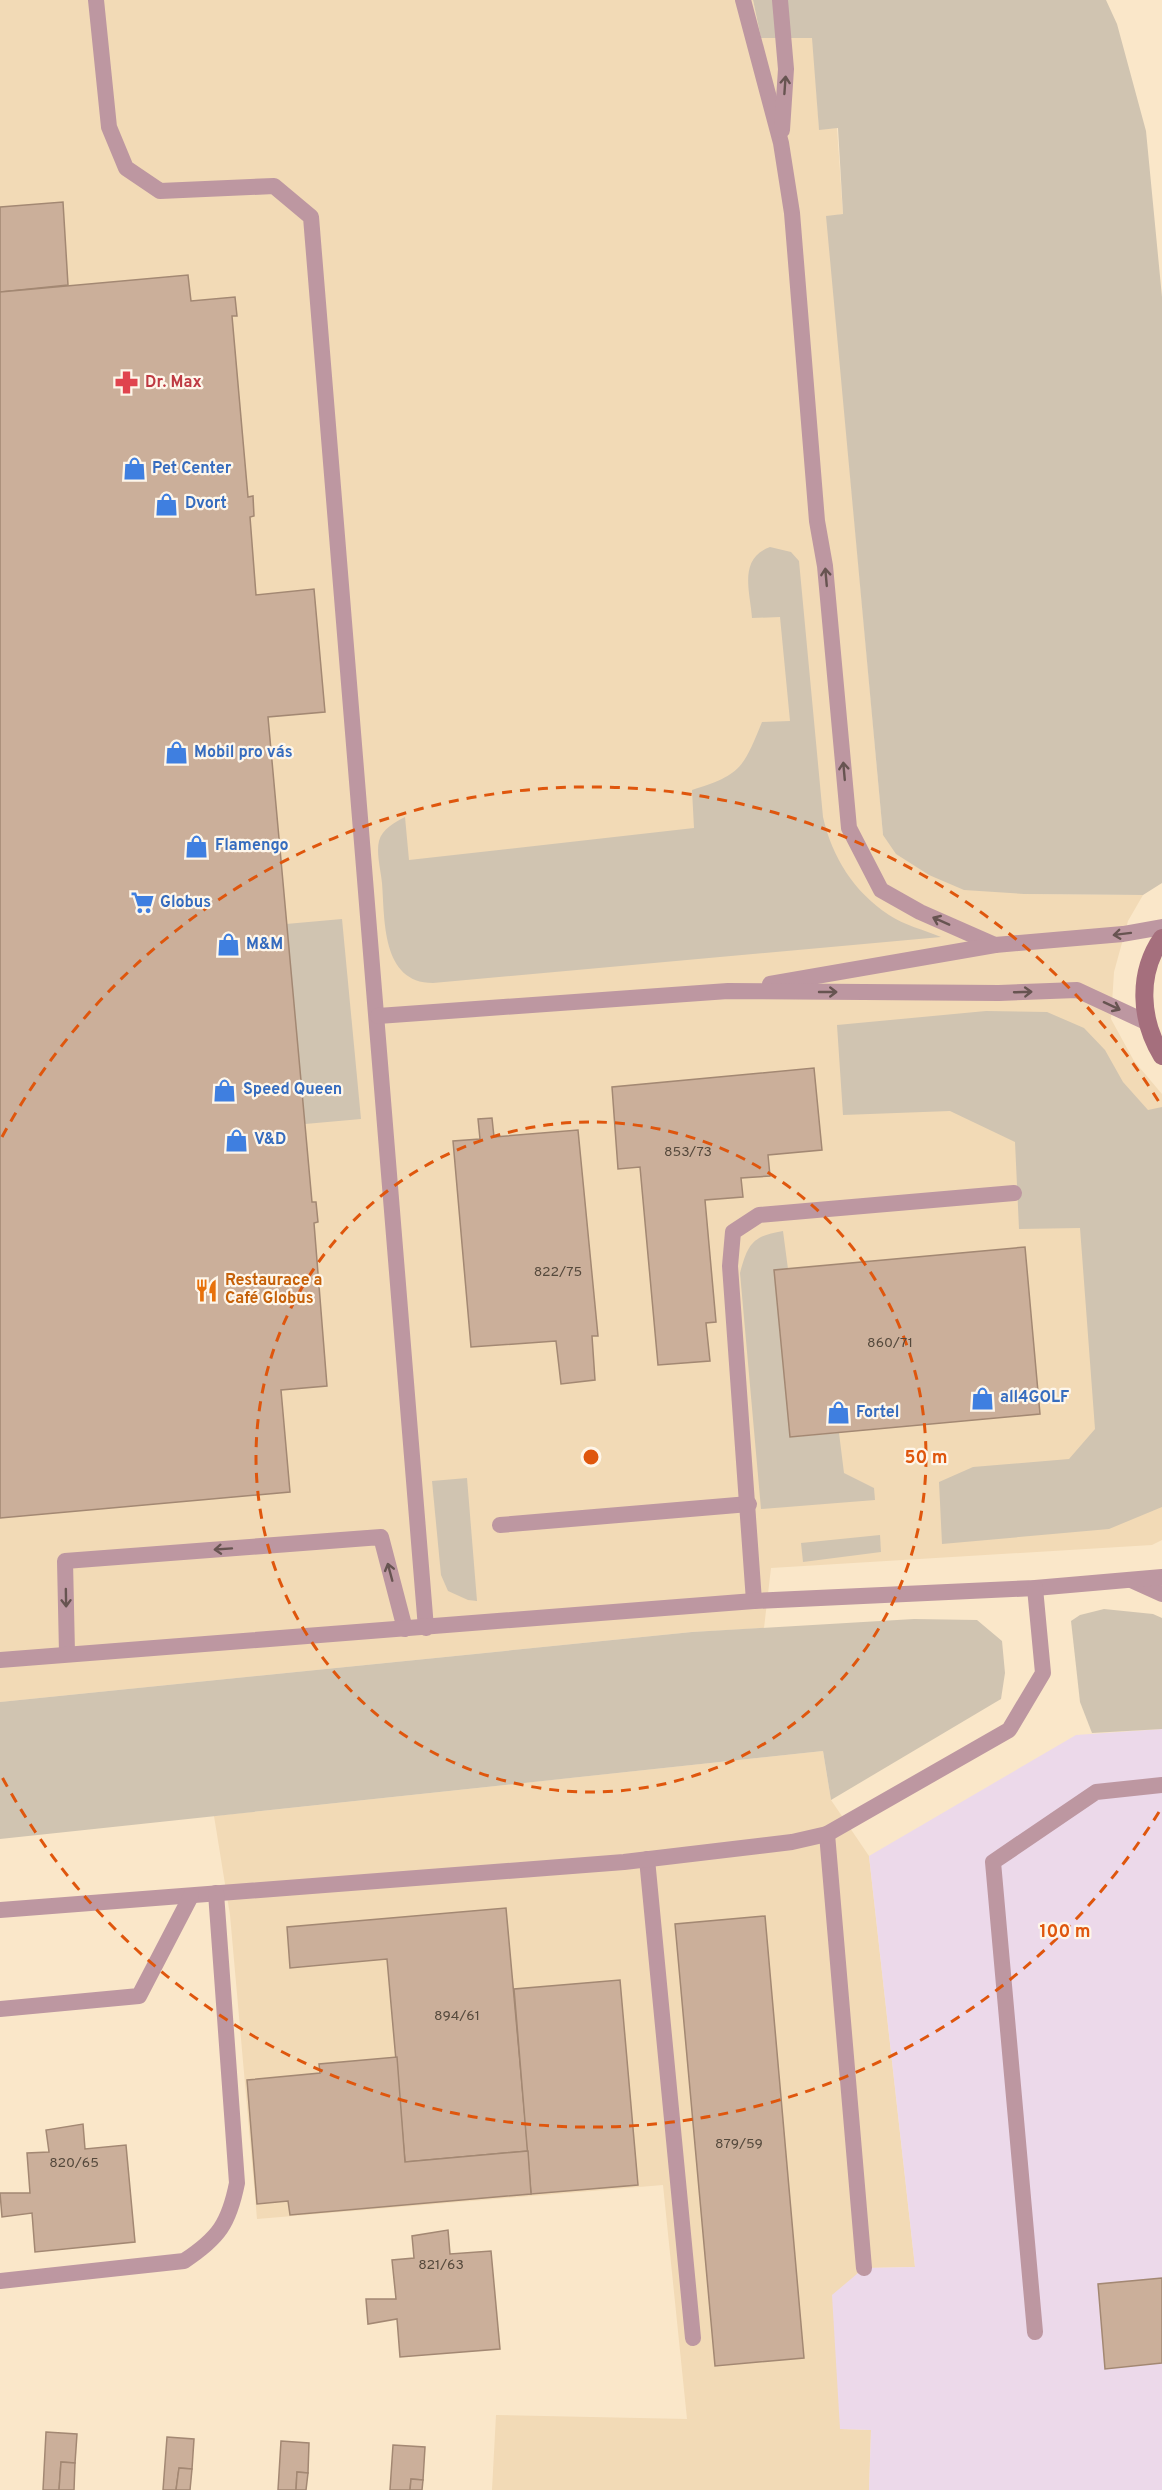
<svg xmlns="http://www.w3.org/2000/svg" width="1162" height="2490" font-family="Overpass,sans-serif">
<rect width="100%" height="100%" fill="#fae7c9"/>
<g fill="#f2dab6">
<path d="M 0,0 L 753,0 L 761,38 L 813,37 L 819,129 L 837,128 L 843,214 L 827,217 L 883,835 L 1024,894 L 1143,895 L 1128,921 L 1114,972 L 1111,1019 L 1134,1061 L 1162,1094 L 1162,1540 L 1152,1545 L 771,1568 L 764,1628 L 692,1632 L 0,1702 Z"/>
<path d="M 823,1751 L 831,1800 L 869,1856 L 915,2267 L 864,2268 L 840,2429 L 871,2430 L 869,2490 L 492,2490 L 496,2415 L 687,2419 L 663,2185 L 257,2219 L 230,1915 L 214,1816 Z"/>
</g>
<path fill="#ecd9ea" d="M 1162,1729 L 1162,2490 L 869,2490 L 871,2430 L 840,2429 L 832,2295 L 864,2268 L 915,2267 L 869,1856 L 1076,1735 Z"/>
<g fill="#d0c4b1">
<path d="M 753,0 L 1106,0 L 1117,24 L 1146,131 L 1162,297 L 1162,883 L 1143,895 L 1024,894 L 964,890 L 929,875 L 896,854 L 883,835 L 826,216 L 843,214 L 838,128 L 819,130 L 812,38 L 761,38 Z"/>
<path d="M 770,547 L 791,552 L 799,561 L 823,817 C 832,857 854,892 889,915 C 904,925 924,930 941,937 L 433,983 C 381,983 385,919 382,883 C 381,871 376,853 379,841 C 382,829 395,822 405,817 L 409,860 L 694,828 L 692,790 C 740,775 743,769 762,722 L 790,721 L 780,617 L 752,618 C 750,591 738,559 770,547 Z"/>
<path d="M 342,919 L 361,1119 L 305,1124 L 286,924 Z"/>
<path d="M 986,1011 L 1047,1012 L 1084,1028 L 1105,1050 L 1123,1082 L 1148,1110 L 1162,1107 L 1162,1507 L 1109,1529 L 942,1544 L 939,1482 L 973,1467 L 1069,1459 L 1095,1429 L 1080,1228 L 1019,1229 L 1015,1142 L 950,1111 L 843,1115 L 837,1025 Z"/>
<path d="M 783,1231 L 788,1269 L 774,1270 L 790,1437 L 839,1433 L 844,1473 L 874,1488 L 875,1500 L 761,1509 L 740,1273 C 748,1244 752,1236 783,1231 Z"/>
<path d="M 467,1478 L 477,1601 L 468,1600 L 448,1591 L 441,1575 L 432,1481 Z"/>
<path d="M 880,1535 L 881,1552 L 803,1562 L 801,1543 Z"/>
<path d="M 1104,1609 L 1153,1614 L 1162,1618 L 1162,1729 L 1092,1733 L 1080,1702 L 1071,1621 L 1080,1615 Z"/>
<path d="M 914,1619 L 977,1620 L 1002,1641 L 1005,1673 L 1001,1699 L 831,1800 L 823,1751 L 0,1839 L 0,1702 L 692,1632 Z"/>
</g>
<g fill="#cbaf9a" stroke="#a38873" stroke-width="1.5">
<path d="M 63,202 L 68,285 L 0,292 L 0,207 Z"/>
<path d="M 188,275 L 191,301 L 235,297 L 237,316 L 232,316 L 248,497 L 253,496 L 254,516 L 250,517 L 256,595 L 314,589 L 325,712 L 268,717 L 312,1202 L 316,1202 L 318,1222 L 314,1223 L 327,1386 L 281,1390 L 290,1492 L 0,1518 L 0,292 Z"/>
<path d="M 814,1068 L 822,1150 L 768,1155 L 770,1176 L 741,1178 L 743,1197 L 705,1200 L 716,1322 L 706,1323 L 710,1361 L 658,1365 L 640,1167 L 618,1169 L 612,1087 Z"/>
<path d="M 492,1118 L 494,1137 L 578,1130 L 598,1336 L 592,1336 L 595,1380 L 561,1384 L 556,1341 L 471,1347 L 453,1141 L 480,1139 L 478,1119 Z"/>
<path d="M 1025,1247 L 1040,1414 L 790,1437 L 774,1270 Z"/>
<path d="M 506,1908 L 528,2151 L 405,2162 L 387,1959 L 290,1968 L 287,1927 Z"/>
<path d="M 765,1916 L 804,2358 L 715,2366 L 675,1924 Z"/>
<path d="M 620,1980 L 638,2185 L 531,2194 L 514,1989 Z"/>
<path d="M 397,2057 L 405,2162 L 528,2151 L 531,2194 L 290,2215 L 288,2201 L 257,2204 L 247,2080 L 320,2073 L 319,2064 Z"/>
<path d="M 83,2124 L 85,2149 L 126,2145 L 135,2242 L 35,2252 L 32,2213 L 2,2217 L 0,2193 L 30,2193 L 27,2153 L 49,2152 L 46,2130 Z"/>
<path d="M 448,2230 L 450,2254 L 491,2251 L 500,2349 L 400,2357 L 397,2319 L 368,2324 L 366,2299 L 396,2299 L 392,2260 L 414,2258 L 412,2236 Z"/>
<path d="M 1162,2278 L 1162,2363 L 1105,2369 L 1098,2284 Z"/>
<path d="M 46,2432 L 77,2434 L 75,2463 L 61,2462 L 59,2490 L 43,2490 Z"/>
<path d="M 167,2437 L 194,2439 L 192,2469 L 179,2468 L 176,2490 L 163,2490 Z"/>
<path d="M 281,2441 L 309,2443 L 308,2473 L 297,2472 L 296,2490 L 278,2490 Z"/>
<path d="M 393,2445 L 425,2447 L 423,2480 L 411,2479 L 410,2490 L 390,2490 Z"/>
<path d="M 61,2462 L 75,2463 L 74,2490 L 59,2490 Z"/>
<path d="M 179,2468 L 192,2469 L 190,2490 L 176,2490 Z"/>
<path d="M 297,2472 L 308,2473 L 306,2490 L 296,2490 Z"/>
<path d="M 411,2479 L 423,2480 L 422,2490 L 410,2490 Z"/>
</g>
<g fill="none" stroke-linecap="round" stroke-linejoin="round">
<g stroke="#bd97a1" stroke-width="16">
<path d="M 96,0 L 109,127 L 126,168 L 160,191 L 274,186 L 311,217 L 426,1628"/>
<path d="M 743,0 L 781,143 L 792,213 L 817,521 L 825,566 L 849,828 L 881,890 L 920,912 L 995,945"/>
<path d="M 780,0 L 786,69 L 782,130"/>
<path d="M 770,984 L 995,945 L 1123,934 L 1162,927"/>
<path d="M 378,1016 L 728,991 L 999,993 L 1077,990 L 1146,1022"/>
<path d="M 500,1525 L 749,1504"/>
<path d="M 1131,1580 L 1162,1594"/>
<path d="M 754,1601 L 730,1266 L 733,1232 L 759,1215 L 1014,1193"/>
<path d="M 67,1653 L 65,1561 L 381,1537 L 405,1629"/>
<path d="M 0,1660 L 754,1601 L 1035,1588 L 1162,1577"/>
<path d="M 827,1834 L 864,2268"/>
<path d="M 647,1859 L 693,2338"/>
<path d="M 0,1910 L 624,1862 L 792,1842 L 827,1834 L 1009,1730 L 1043,1673 L 1035,1588"/>
<path d="M 0,2009 L 139,1996 L 191,1896"/>
<path d="M 0,2281 L 184,2261 C 219,2238 229,2223 237,2183 L 216,1893"/>
<path d="M 1035,2332 L 993,1862 L 1096,1792 L 1162,1785"/>
</g>
<path stroke="#a56f7d" stroke-width="18" d="M 1162,938 C 1137,974 1140,1020 1162,1056"/>
</g>
<defs><path id="oneway-shaft" d="M-6 0H5M1.5-3L5.5 0L1.5 3" fill="none" stroke-width="1.6" stroke-linecap="round" stroke-linejoin="round" transform="scale(1.5)"/></defs>
<g stroke="#675451">
<use href="#oneway-shaft" transform="translate(785 85) rotate(-86)"/>
<use href="#oneway-shaft" transform="translate(826 577) rotate(-95)"/>
<use href="#oneway-shaft" transform="translate(844 771) rotate(-95)"/>
<use href="#oneway-shaft" transform="translate(941 921) rotate(-156)"/>
<use href="#oneway-shaft" transform="translate(1122 934) rotate(173)"/>
<use href="#oneway-shaft" transform="translate(828 992)"/>
<use href="#oneway-shaft" transform="translate(1023 992) rotate(-2)"/>
<use href="#oneway-shaft" transform="translate(1112 1006) rotate(25)"/>
<use href="#oneway-shaft" transform="translate(223 1549) rotate(176)"/>
<use href="#oneway-shaft" transform="translate(390 1572) rotate(-105)"/>
<use href="#oneway-shaft" transform="translate(66 1598) rotate(89)"/>
</g>
<g fill="none" stroke="#df560d" stroke-width="3" stroke-dasharray="10 8">
<circle cx="591" cy="1457" r="335"/>
<path d="M1159 1812A670 670 0 0 1 2 1777M2 1137A670 670 0 0 1 1159 1102"/>
</g>
<defs>
<symbol id="pharmacy-bare" viewBox="-9 -9 18 18"><path d="M-2-6h4v4h4v4h-4v4h-4v-4h-4v-4h4Z" fill="#e0444e" stroke="#fef6ea" stroke-width="2.5" paint-order="stroke"/></symbol>
<symbol id="shop-bare" viewBox="-9 -9 18 18"><path d="M-5-2.5h2.3a2.7 3.5 0 0 1 5.4 0H5L5.5 6h-11ZM-1.5-2.5h3a1.5 2.3 0 0 0-3 0Z" fill="#3f7fe0" stroke="#fef6ea" stroke-width="2.5" paint-order="stroke"/></symbol>
<symbol id="supermarket-bare" viewBox="-9 -9 18 18"><path d="M-6-5.5h2.5l.6 2H6L4.5 2H-2.5L-4.4-4H-6ZM-1.5 3.2a1.3 1.3 0 1 0 .1 0ZM3 3.2a1.3 1.3 0 1 0 .1 0Z" fill="#3f7fe0" stroke="#fef6ea" stroke-width="2.5" paint-order="stroke"/></symbol>
<symbol id="restaurant-bare" viewBox="-9 -9 18 18"><path d="M-5-6h1v4h1v-4h1v4h1v-4h1v5L-1.5 .5V6h-2V.5L-5-1ZM5-6V6H3V1.5H1.5Q1.5-4 5-6Z" fill="#e8710a" stroke="#fef6ea" stroke-width="2.5" paint-order="stroke"/></symbol>
</defs>
<g fill-rule="evenodd">
<use href="#pharmacy-bare" x="110" y="366" width="33" height="33"/>
<use href="#shop-bare" x="118" y="452" width="33" height="33"/>
<use href="#shop-bare" x="150" y="488" width="33" height="33"/>
<use href="#shop-bare" x="160" y="736" width="33" height="33"/>
<use href="#shop-bare" x="180" y="830" width="33" height="33"/>
<use href="#supermarket-bare" x="126" y="886" width="33" height="33"/>
<use href="#shop-bare" x="212" y="928" width="33" height="33"/>
<use href="#shop-bare" x="208" y="1074" width="33" height="33"/>
<use href="#shop-bare" x="220" y="1124" width="33" height="33"/>
<use href="#restaurant-bare" x="190" y="1274" width="33" height="33"/>
<use href="#shop-bare" x="966" y="1382" width="33" height="33"/>
<use href="#shop-bare" x="822" y="1396" width="33" height="33"/>
</g>
<g text-anchor="middle" dominant-baseline="central" stroke-width="4.5" stroke-linejoin="round" paint-order="stroke">
<g font-size="14" fill="#55493c">
<text x="688" y="1152">853/73</text>
<text x="558" y="1272">822/75</text>
<text x="890" y="1343">860/71</text>
<text x="457" y="2016">894/61</text>
<text x="739" y="2144">879/59</text>
<text x="74" y="2163">820/65</text>
<text x="441" y="2265">821/63</text>
</g>
<g font-size="16" font-weight="bold" fill="#be3a42" stroke="#fef6ea" text-anchor="start">
<text x="145" y="383">Dr. Max</text>
</g>
<g font-size="16" font-weight="bold" fill="#366cbe" stroke="#fef6ea" text-anchor="start">
<text x="152" y="469">Pet Center</text>
<text x="185" y="504">Dvort</text>
<text x="194" y="753">Mobil pro vás</text>
<text x="215" y="846">Flamengo</text>
<text x="160" y="903">Globus</text>
<text x="246" y="945">M&amp;M</text>
<text x="243" y="1090">Speed Queen</text>
<text x="254" y="1140">V&amp;D</text>
<text x="1000" y="1398">all4GOLF</text>
<text x="856" y="1413">Fortel</text>
</g>
<g font-size="16" font-weight="bold" fill="#c56008" stroke="#fef6ea" text-anchor="start">
<text x="225" y="1281">Restaurace a<tspan x="225" dy="18">Café Globus</tspan></text>
</g>
</g>
<circle cx="591" cy="1457" r="9" fill="#df560d" stroke="#fef6ea" stroke-width="3"/>
<g font-size="18" text-anchor="middle" font-weight="bold" fill="#df560d" stroke="#fef6ea" stroke-width="4.5" stroke-linejoin="round" paint-order="stroke">
<text x="926" y="1463">50 m</text>
<text x="1065" y="1937">100 m</text>
</g>
</svg>
